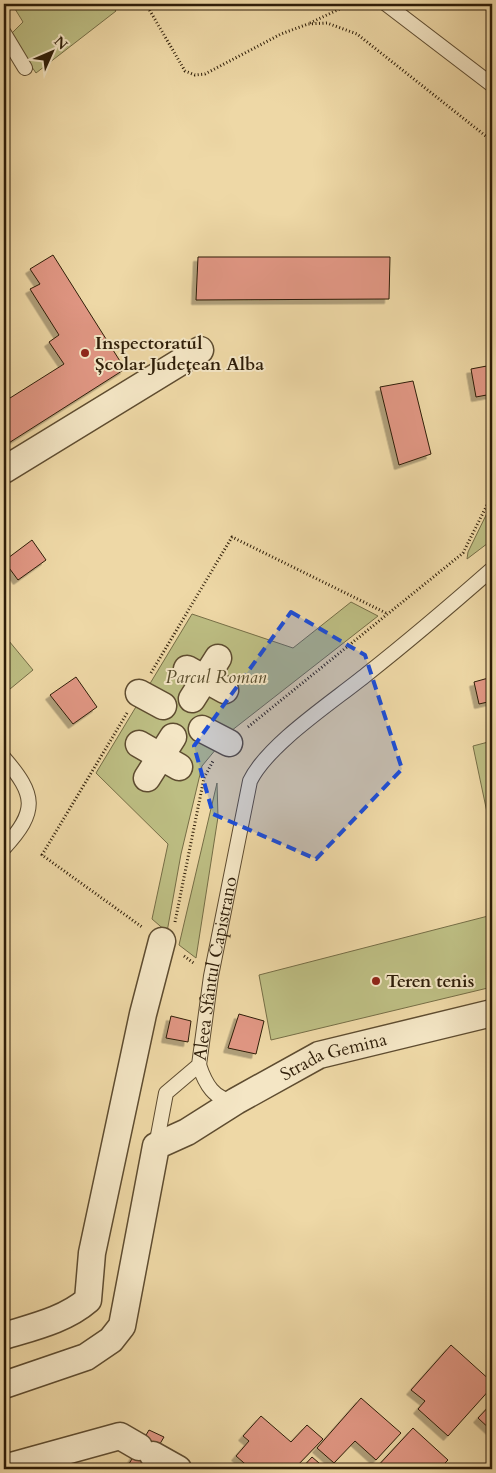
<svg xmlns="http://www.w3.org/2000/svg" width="496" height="1473" font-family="Cardo,serif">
<defs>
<filter id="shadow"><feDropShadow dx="-4.5" dy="4.5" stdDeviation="0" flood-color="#0004"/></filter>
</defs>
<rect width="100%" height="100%" fill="#eed8a6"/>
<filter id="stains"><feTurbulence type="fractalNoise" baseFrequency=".004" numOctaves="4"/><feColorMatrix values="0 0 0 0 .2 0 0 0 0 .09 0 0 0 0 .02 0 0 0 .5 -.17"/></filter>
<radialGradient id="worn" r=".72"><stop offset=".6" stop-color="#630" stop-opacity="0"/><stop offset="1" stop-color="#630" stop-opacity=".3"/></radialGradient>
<g fill="#bdbe83" stroke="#766e46">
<path d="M 12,4 L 111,4 L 116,11 L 36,73 L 10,35 L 23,22 Z"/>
<path d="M 492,503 L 492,540 L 467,559 L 468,552 Z"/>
<path d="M 351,602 L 378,616 L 231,731 L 202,766 L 181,854 L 167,932 L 152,919 L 168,844 L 96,773 L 192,614 L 293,648 Z"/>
<path d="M 4,635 L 33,670 L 4,694 Z"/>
<path d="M 492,741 L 492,836 L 473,746 Z"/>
<path d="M 217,783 L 218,817 L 196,958 L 179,945 Z"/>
<path d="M 492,915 L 492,987 L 271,1040 L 259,975 Z"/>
</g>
<g fill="#e19784" stroke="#2e1d08" filter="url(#shadow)">
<path d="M 53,255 L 125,369 L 4,446 L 4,390 L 10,398 L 64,364 L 49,342 L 59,335 L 30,289 L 40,284 L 30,269 Z"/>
<path d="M 198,257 L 390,257 L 389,299 L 196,300 Z"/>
<path d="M 492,365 L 492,394 L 476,397 L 471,369 Z"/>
<path d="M 413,381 L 431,454 L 399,465 L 380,387 Z"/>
<path d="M 32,540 L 46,560 L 18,580 L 4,561 Z"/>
<path d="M 76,677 L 97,707 L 73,724 L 50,695 Z"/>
<path d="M 492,677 L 492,701 L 479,704 L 474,682 Z"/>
<path d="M 239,1014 L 264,1021 L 256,1054 L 228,1048 Z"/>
<path d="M 171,1016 L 191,1021 L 188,1042 L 166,1038 Z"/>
<path d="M 451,1345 L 492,1382 L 492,1387 L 448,1436 L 418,1409 L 425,1401 L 411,1390 Z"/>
<path d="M 361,1398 L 401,1433 L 376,1460 L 355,1441 L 334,1463 L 317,1448 Z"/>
<path d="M 492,1403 L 492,1431 L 478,1418 Z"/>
<path d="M 261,1416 L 291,1442 L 307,1425 L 323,1439 L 294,1469 L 251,1469 L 236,1456 L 249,1441 L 243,1436 Z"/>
<path d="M 413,1428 L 448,1460 L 439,1469 L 375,1469 Z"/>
<path d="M 149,1430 L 164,1437 L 145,1469 L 126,1469 Z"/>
<path d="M 312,1457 L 326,1469 L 301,1469 Z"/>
</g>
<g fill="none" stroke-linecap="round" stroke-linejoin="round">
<defs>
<g id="lane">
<path d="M 386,4 L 492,85"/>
<path d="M 4,33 L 25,68"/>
<path d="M 4,758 C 36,795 38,811 4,848"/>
<path d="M 199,1065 C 205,1083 214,1101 236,1101"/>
<path id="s1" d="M 156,1146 L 166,1093 L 199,1065 L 211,976 L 250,781 C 268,744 334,701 367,674 C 410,640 451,605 492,569"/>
</g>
<g id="street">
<path d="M 4,470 L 200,350"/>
<path d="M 187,669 L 225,690"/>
<path d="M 139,693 L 163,706"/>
<path d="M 192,699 L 218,658"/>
<path d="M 202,729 L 229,743"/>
<path d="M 139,744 L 179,767"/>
<path d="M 147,778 L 173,737"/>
<path d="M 4,1336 C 33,1327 65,1320 88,1300 L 92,1253 L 143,1014 L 162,941"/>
<path id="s2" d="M 4,1385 L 86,1357 L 111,1340 L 122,1326 L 156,1146 L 187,1132 L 236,1101 L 319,1055 L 492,1013"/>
<path d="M 153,1455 L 178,1469"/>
<path d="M 4,1468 L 120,1436 L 139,1447"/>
</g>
</defs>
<use href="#lane" stroke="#5e4c30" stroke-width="16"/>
<use href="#street" stroke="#5e4c30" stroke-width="29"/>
<g stroke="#2e1d08" stroke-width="3" stroke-dasharray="1 2.5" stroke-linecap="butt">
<path d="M 146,4 L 185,71 L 195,75 L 205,74 L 281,34 L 308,24 L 327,23 L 357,34 L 492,141"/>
<path d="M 310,23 L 350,4"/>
<path d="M 151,673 L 232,537 L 388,614"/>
<path d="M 127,713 L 42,855 L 142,927"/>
<path d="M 248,727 L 463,553 L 492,495"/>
<path d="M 175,922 L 204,778 L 213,761"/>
<path d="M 184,956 L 195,964"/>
</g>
<use href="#lane" stroke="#f4e6c5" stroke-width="14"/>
<use href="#street" stroke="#f4e6c5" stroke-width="26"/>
</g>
<path fill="#1d4ed8" fill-opacity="0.2" stroke="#1d4ed8" stroke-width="4" stroke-dasharray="10 6" stroke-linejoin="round" d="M 291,612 L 365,655 L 402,769 L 316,859 L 213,814 L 194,746 Z"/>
<g fill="#8f2418" stroke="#f4e6c5" stroke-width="2">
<circle cx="85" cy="353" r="5"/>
<circle cx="376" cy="981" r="5"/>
</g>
<g text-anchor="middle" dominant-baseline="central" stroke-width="4" stroke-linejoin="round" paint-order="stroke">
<g font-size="18" font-weight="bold" fill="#2e1d08" stroke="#f4e6c5" text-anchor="start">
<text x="95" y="343">Inspectoratul<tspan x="95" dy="21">Școlar Județean Alba</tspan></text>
<text x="386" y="981">Teren tenis</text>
</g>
<g font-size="18" font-style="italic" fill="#594d2d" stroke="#f4e6c5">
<text x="216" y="677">Parcul Roman</text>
</g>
<g font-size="18" fill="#2e1d08" stroke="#f4e6c5">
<text stroke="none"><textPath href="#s1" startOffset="195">Aleea Sfântul Capistrano</textPath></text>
<text stroke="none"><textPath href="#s2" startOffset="518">Strada Gemina</textPath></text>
</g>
</g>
<rect width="496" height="1473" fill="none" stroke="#eed8a6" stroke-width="20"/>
<rect x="5" y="5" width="486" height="1463" fill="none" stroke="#2e1d08" stroke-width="2.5"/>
<rect x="10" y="10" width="476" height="1453" fill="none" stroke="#2e1d08"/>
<g transform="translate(52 52) rotate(45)" stroke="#f4e6c5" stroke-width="4" paint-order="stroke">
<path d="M0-4L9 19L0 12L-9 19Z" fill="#2e1d08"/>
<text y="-8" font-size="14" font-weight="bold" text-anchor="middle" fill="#2e1d08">N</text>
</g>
<rect width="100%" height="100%" filter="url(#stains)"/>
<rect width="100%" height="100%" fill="url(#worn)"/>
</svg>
